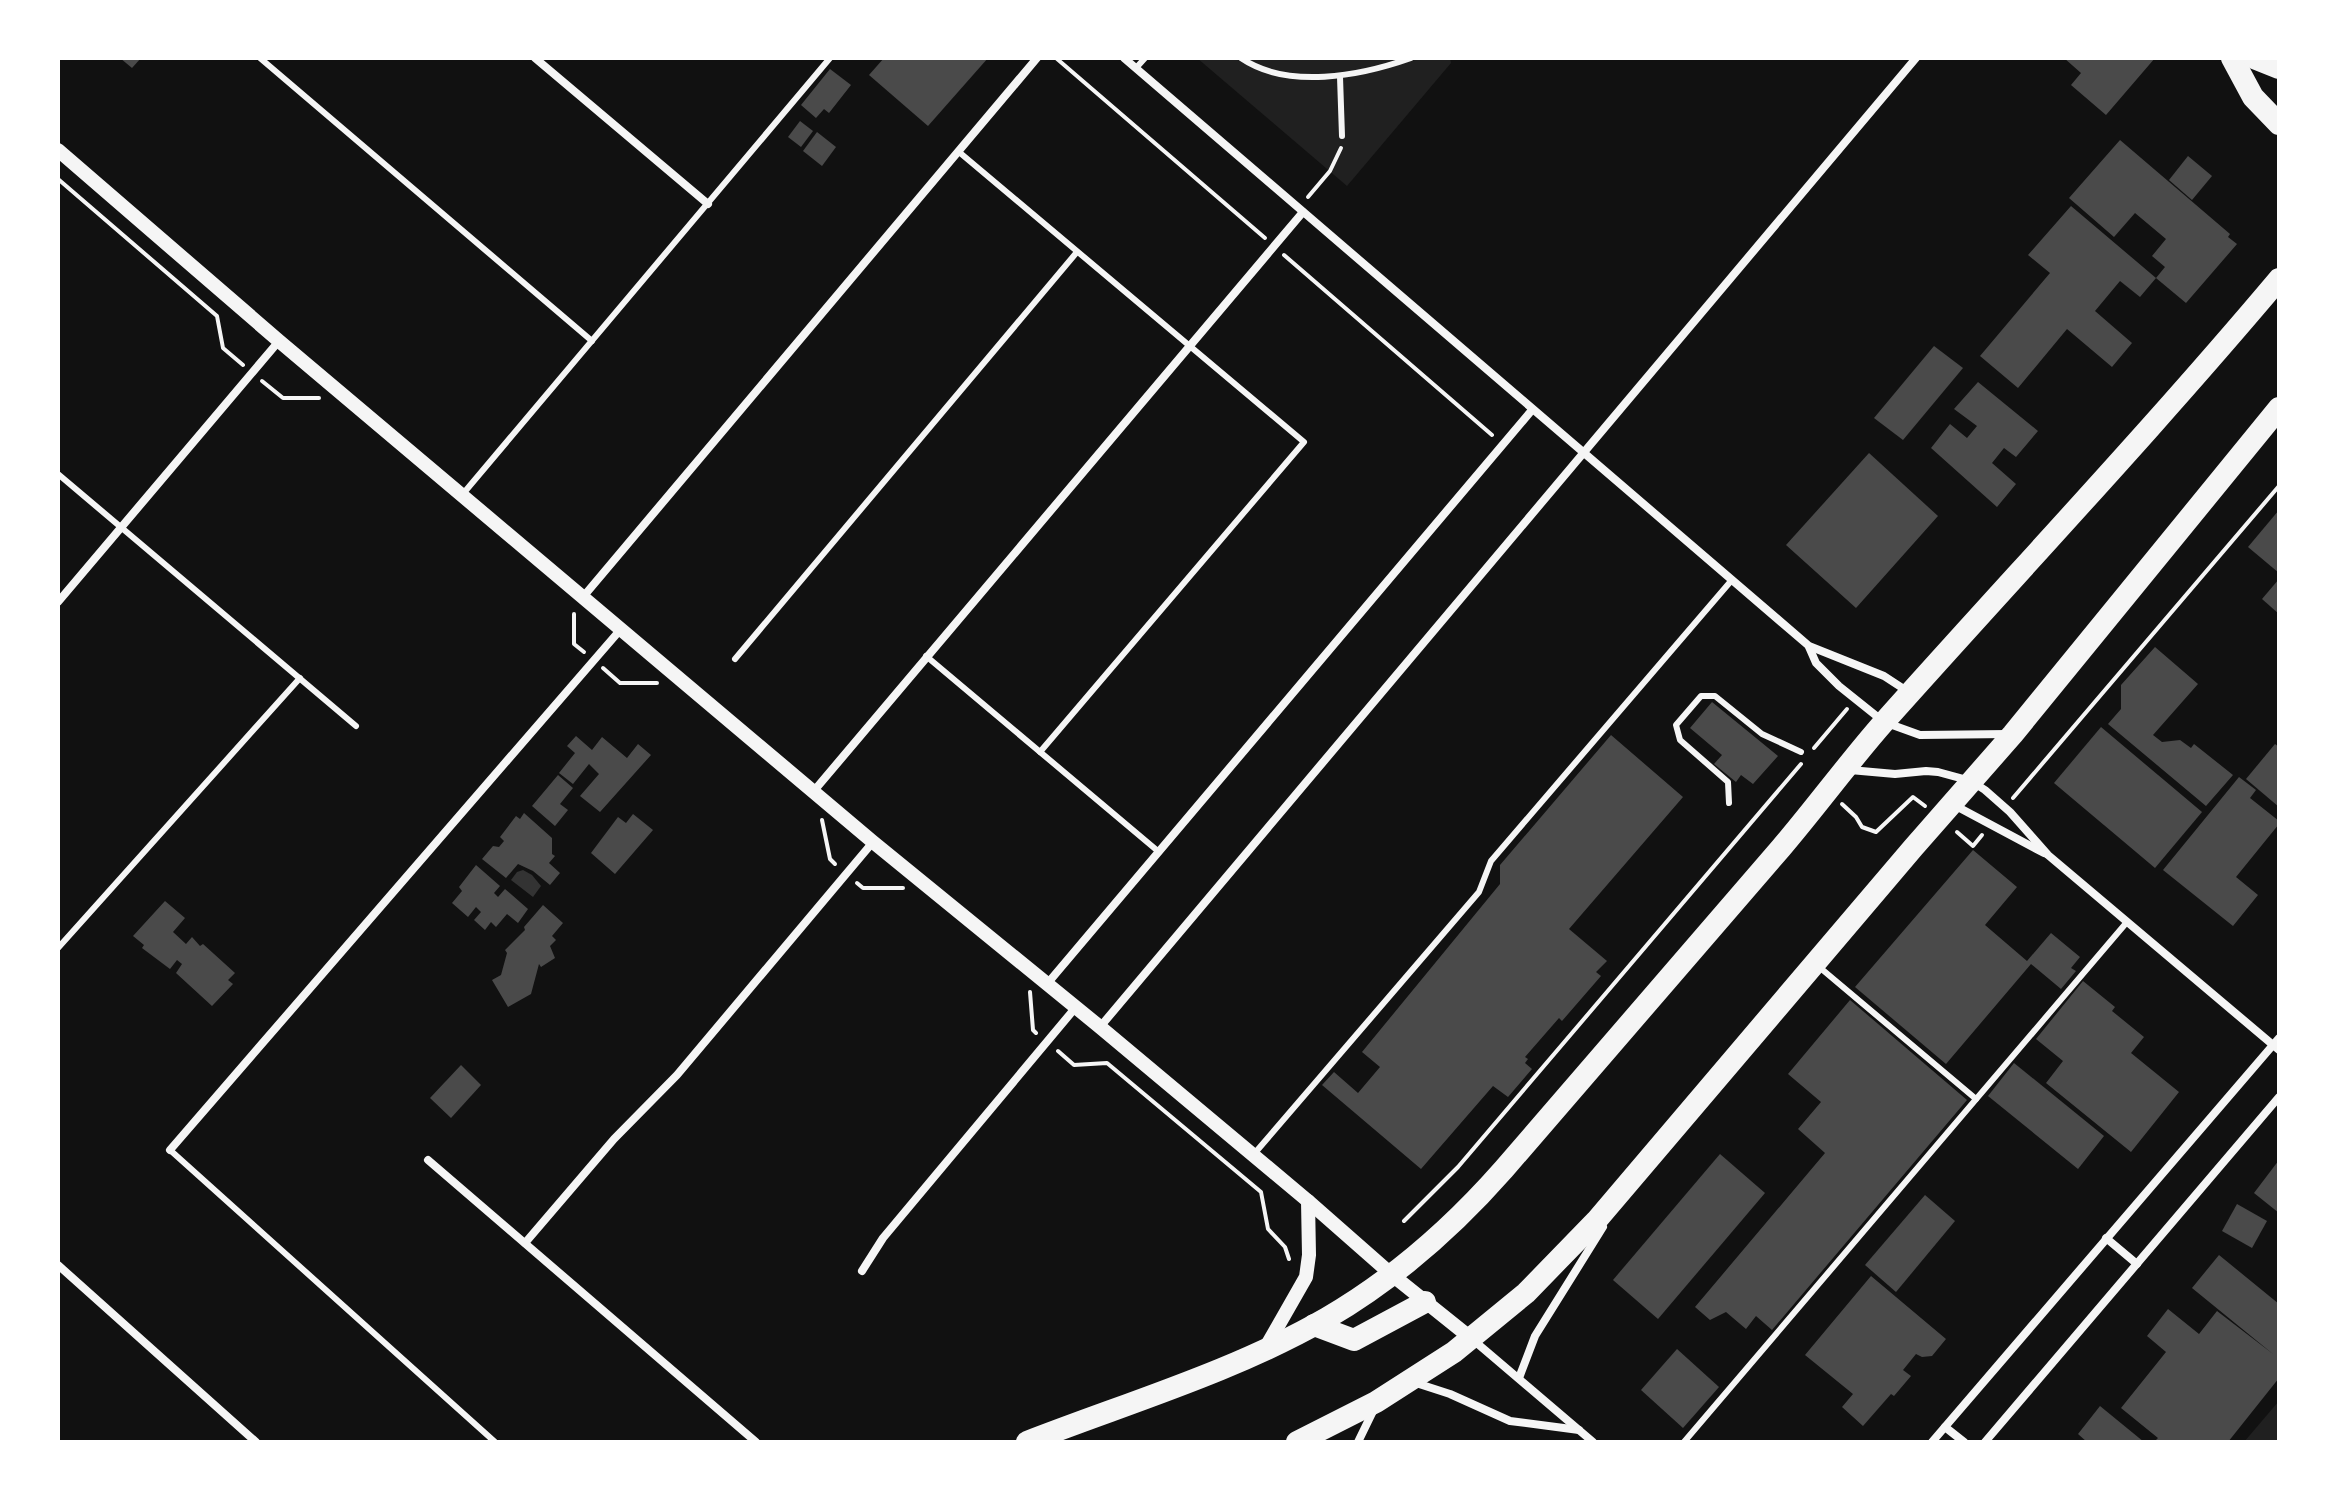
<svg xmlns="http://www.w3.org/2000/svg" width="2337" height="1500" font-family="'DejaVu Sans',sans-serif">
<rect width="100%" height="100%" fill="#111"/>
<g fill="#202020">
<path d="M 1197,58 L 1450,58 L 1451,63 L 1347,186 Z"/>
<path d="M 2279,1401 L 2279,1442 L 2244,1442 Z"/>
</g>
<path fill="#333" d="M 523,870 L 532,875 L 541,886 L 533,897 L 511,880 L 517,872 Z"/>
<g fill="#4a4a4a">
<path d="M 120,58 L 141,58 L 132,68 Z"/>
<path d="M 884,58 L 988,58 L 928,126 L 869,75 Z"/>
<path d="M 2064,58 L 2155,58 L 2106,115 L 2071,85 L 2081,73 Z"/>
<path d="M 830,69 L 851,85 L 829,113 L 824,109 L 816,118 L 801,105 Z"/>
<path d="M 800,121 L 813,131 L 801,147 L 788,137 Z"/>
<path d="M 817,132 L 836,147 L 822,166 L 803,151 Z"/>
<path d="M 2120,140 L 2230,234 L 2228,237 L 2237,244 L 2186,303 L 2156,278 L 2165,267 L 2152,256 L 2166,239 L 2135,213 L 2114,237 L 2069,198 Z"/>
<path d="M 2188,156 L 2212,176 L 2192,200 L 2169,180 Z"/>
<path d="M 2071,206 L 2156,278 L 2140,297 L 2120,281 L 2095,311 L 2132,343 L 2112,367 L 2067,329 L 2018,388 L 1980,356 L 2050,273 L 2028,255 Z"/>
<path d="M 1934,346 L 1963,368 L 1903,440 L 1874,418 Z"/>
<path d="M 1978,382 L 2038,431 L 2016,457 L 2004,448 L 1992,463 L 2016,484 L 1997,507 L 1931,448 L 1950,424 L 1967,438 L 1977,426 L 1954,409 Z"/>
<path d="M 1869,453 L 1938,516 L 1856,608 L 1786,545 Z"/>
<path d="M 2279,510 L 2279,573 L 2248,547 Z"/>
<path d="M 2279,579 L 2279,614 L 2262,599 Z"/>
<path d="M 2155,647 L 2198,684 L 2153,735 L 2162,742 L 2180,740 L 2191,748 L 2194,744 L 2233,775 L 2206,806 L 2108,724 L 2121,709 L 2121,685 Z"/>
<path d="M 1712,702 L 1778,756 L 1753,784 L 1741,775 L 1736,782 L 1714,764 L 1722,755 L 1690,728 Z"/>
<path d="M 2101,727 L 2202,812 L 2155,868 L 2054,783 Z"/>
<path d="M 1611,735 L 1683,797 L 1569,929 L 1607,961 L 1596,972 L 1601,976 L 1562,1021 L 1559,1018 L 1525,1057 L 1528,1059 L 1525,1063 L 1532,1069 L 1508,1097 L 1493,1086 L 1421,1169 L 1322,1085 L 1334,1072 L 1358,1093 L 1380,1067 L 1362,1052 L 1500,884 L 1500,865 Z"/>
<path d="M 576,736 L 592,750 L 602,737 L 627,758 L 638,744 L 651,755 L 600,812 L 580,796 L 599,774 L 589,764 L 573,784 L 559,773 L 575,753 L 567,746 Z"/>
<path d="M 2275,744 L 2279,747 L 2279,807 L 2246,779 Z"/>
<path d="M 558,775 L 573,788 L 560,804 L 568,810 L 555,826 L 532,806 Z"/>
<path d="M 2239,777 L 2256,790 L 2250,798 L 2279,821 L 2279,824 L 2236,877 L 2258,895 L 2233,926 L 2163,870 Z"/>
<path d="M 524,813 L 552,838 L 552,854 L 555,856 L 549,863 L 560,873 L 550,885 L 533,871 L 518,864 L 506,878 L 482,859 L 493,846 L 499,847 L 504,841 L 500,837 L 516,816 L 520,819 Z"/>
<path d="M 633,814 L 653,830 L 615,874 L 591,853 L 618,817 L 626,823 Z"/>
<path d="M 1973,850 L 2017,887 L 1985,925 L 2027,961 L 2051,933 L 2080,957 L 2071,968 L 2076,971 L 2061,989 L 2031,964 L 1946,1064 L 1855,987 Z"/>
<path d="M 476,865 L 500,886 L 494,893 L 498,897 L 505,889 L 528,909 L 518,923 L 507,914 L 496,927 L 491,922 L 485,930 L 474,920 L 481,912 L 476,907 L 468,917 L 452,903 L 462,891 L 459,887 Z"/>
<path d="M 165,901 L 185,918 L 173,932 L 186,944 L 192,937 L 200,946 L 203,944 L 235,973 L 228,980 L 233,984 L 212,1006 L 176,973 L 182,964 L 177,960 L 170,969 L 142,948 L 144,945 L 133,936 Z"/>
<path d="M 543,905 L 563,923 L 552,936 L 556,940 L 550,946 L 555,958 L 541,967 L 539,964 L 531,994 L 508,1007 L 492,980 L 501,975 L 507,953 L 505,950 L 525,930 L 524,927 Z"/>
<path d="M 2083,981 L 2115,1007 L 2112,1011 L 2144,1037 L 2131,1053 L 2179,1092 L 2131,1152 L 2046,1083 L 2063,1061 L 2036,1039 Z"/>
<path d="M 1850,1000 L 1967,1100 L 1772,1330 L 1756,1316 L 1746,1329 L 1726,1312 L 1710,1320 L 1695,1307 L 1825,1153 L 1798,1129 L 1821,1102 L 1788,1074 Z"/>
<path d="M 2014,1063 L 2104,1136 L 2078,1169 L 1988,1096 Z"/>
<path d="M 461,1065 L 481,1085 L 451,1118 L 430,1098 Z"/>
<path d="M 1720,1154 L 1765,1193 L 1658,1319 L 1613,1280 Z"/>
<path d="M 2279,1160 L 2279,1213 L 2254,1193 Z"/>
<path d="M 1925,1195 L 1955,1221 L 1896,1292 L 1865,1265 Z"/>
<path d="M 2237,1204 L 2267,1221 L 2252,1248 L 2222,1231 Z"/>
<path d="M 2219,1255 L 2279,1304 L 2279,1378 L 2228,1442 L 2154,1442 L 2158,1438 L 2121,1408 L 2166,1352 L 2147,1336 L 2168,1309 L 2199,1334 L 2217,1311 L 2273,1354 L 2192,1288 Z"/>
<path d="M 1871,1276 L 1946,1339 L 1932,1356 L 1922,1357 L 1916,1354 L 1903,1370 L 1911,1376 L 1894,1396 L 1891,1394 L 1863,1426 L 1842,1407 L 1853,1394 L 1805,1355 Z"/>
<path d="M 1677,1349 L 1719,1387 L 1683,1428 L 1641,1390 Z"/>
<path d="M 2100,1406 L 2144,1442 L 2087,1442 L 2078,1434 Z"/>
</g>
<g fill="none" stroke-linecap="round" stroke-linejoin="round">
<g stroke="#f5f5f5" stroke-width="4">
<path d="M 1056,58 L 1265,238"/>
<path d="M 58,179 L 217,316 L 223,348 L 243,365"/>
<path d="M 1308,197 L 1330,171 L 1341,148"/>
<path d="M 1284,255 L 1492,435"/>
<path d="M 262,381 L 283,398 L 319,398"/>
<path d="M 574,614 L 574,644 L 584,652"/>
<path d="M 603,668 L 620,683 L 657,683"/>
<path d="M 1814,748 L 1847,709"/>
<path d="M 2013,798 L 2279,486"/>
<path d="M 1842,804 L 1856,817 L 1862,827 L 1876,832 L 1913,797 L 1925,806"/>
<path d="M 822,820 L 830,859 L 835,864"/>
<path d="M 1957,832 L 1973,846 L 1982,835"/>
<path d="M 857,883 L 863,888 L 903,888"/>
<path d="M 1030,992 L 1033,1030 L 1036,1033"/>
<path d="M 1058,1051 L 1074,1065 L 1107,1063 L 1261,1192 L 1268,1229 L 1285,1247 L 1289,1259"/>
<path d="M 1404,1221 L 1458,1167 L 1801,764"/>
</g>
<g stroke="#f5f5f5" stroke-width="6">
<path d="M 260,58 L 592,341"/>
<path d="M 1241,58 C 1288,90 1360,76 1411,58"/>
<path d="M 1136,68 L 1145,58"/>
<path d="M 1340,77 L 1342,136"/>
<path d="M 959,152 L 1304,442 L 1040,752"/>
<path d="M 58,474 L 356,726"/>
<path d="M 462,495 L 830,58"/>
<path d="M 926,656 L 1159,852"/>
<path d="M 735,659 L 1077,252"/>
<path d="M 1729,803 L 1728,782 L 1680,740 L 1676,725 L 1701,696 L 1715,696 L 1762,734 L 1801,752"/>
<path d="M 58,948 L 300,678"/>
<path d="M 1818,966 L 1976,1099"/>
<path d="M 170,1150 L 495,1442"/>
<path d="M 1254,1154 L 1479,892 L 1491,861 L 1731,581"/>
<path d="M 1684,1442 L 2127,922"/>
</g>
<g stroke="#f5f5f5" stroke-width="8">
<path d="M 535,58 L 708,204"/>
<path d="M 1124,58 L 1809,646 L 1884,676 L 1910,693"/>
<path d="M 583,597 L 1037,58"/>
<path d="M 58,602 L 279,341"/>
<path d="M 1809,647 L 1816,663 L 1839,686 L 1884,722 L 1920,735 L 2008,734"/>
<path d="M 1850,770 L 1895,774 L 1926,771 L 1938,772 L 1971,781 L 1985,790 L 2010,812 L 2048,855 L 2279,1050"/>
<path d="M 813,792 L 1303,212"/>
<path d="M 1954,805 L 2044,853"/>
<path d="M 1047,984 L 1532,410"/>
<path d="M 1100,1027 L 1916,58"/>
<path d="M 170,1150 L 621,629"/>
<path d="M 428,1160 L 756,1442"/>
<path d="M 2106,1238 L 2137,1264"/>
<path d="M 525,1243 L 614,1139 L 677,1075 L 873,842"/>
<path d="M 58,1265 L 256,1442"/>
<path d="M 862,1271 L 883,1238 L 1076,1007"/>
<path d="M 1472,1339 L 1593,1442"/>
<path d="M 1519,1378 L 1535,1336 L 1603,1227"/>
<path d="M 1413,1382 L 1450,1394 L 1510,1421 L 1579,1430"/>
<path d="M 1945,1427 L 1964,1442"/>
<path d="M 1358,1442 L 1375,1407"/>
<path d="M 1932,1442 L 2279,1038"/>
<path d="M 1985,1442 L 2279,1097"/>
</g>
<g stroke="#f5f5f5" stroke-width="14">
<path d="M 58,150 L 279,341 L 873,842 L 1100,1027 L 1308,1201 L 1391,1274 L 1472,1339"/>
<path d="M 1266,1347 L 1306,1277 L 1309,1255 L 1308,1201"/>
</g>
<g stroke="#f5f5f5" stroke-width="22">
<path d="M 2232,58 L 2253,97 L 2279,124"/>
<path d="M 2254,58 L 2279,68"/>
<path d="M 1314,1325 L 1354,1340 L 1425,1302"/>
<path d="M 1027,1442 C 1127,1403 1233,1372 1327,1318 C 1394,1279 1453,1227 1504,1169 L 1781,848 C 1816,807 1848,763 1884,722 C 2016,574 2151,431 2279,279"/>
<path d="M 1297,1442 L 1376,1402 L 1454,1352 L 1526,1293 L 1596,1221 L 1913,848 L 2013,734 L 2279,408"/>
</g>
</g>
<rect width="2337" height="1500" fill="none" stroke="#ffffff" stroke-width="120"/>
</svg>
